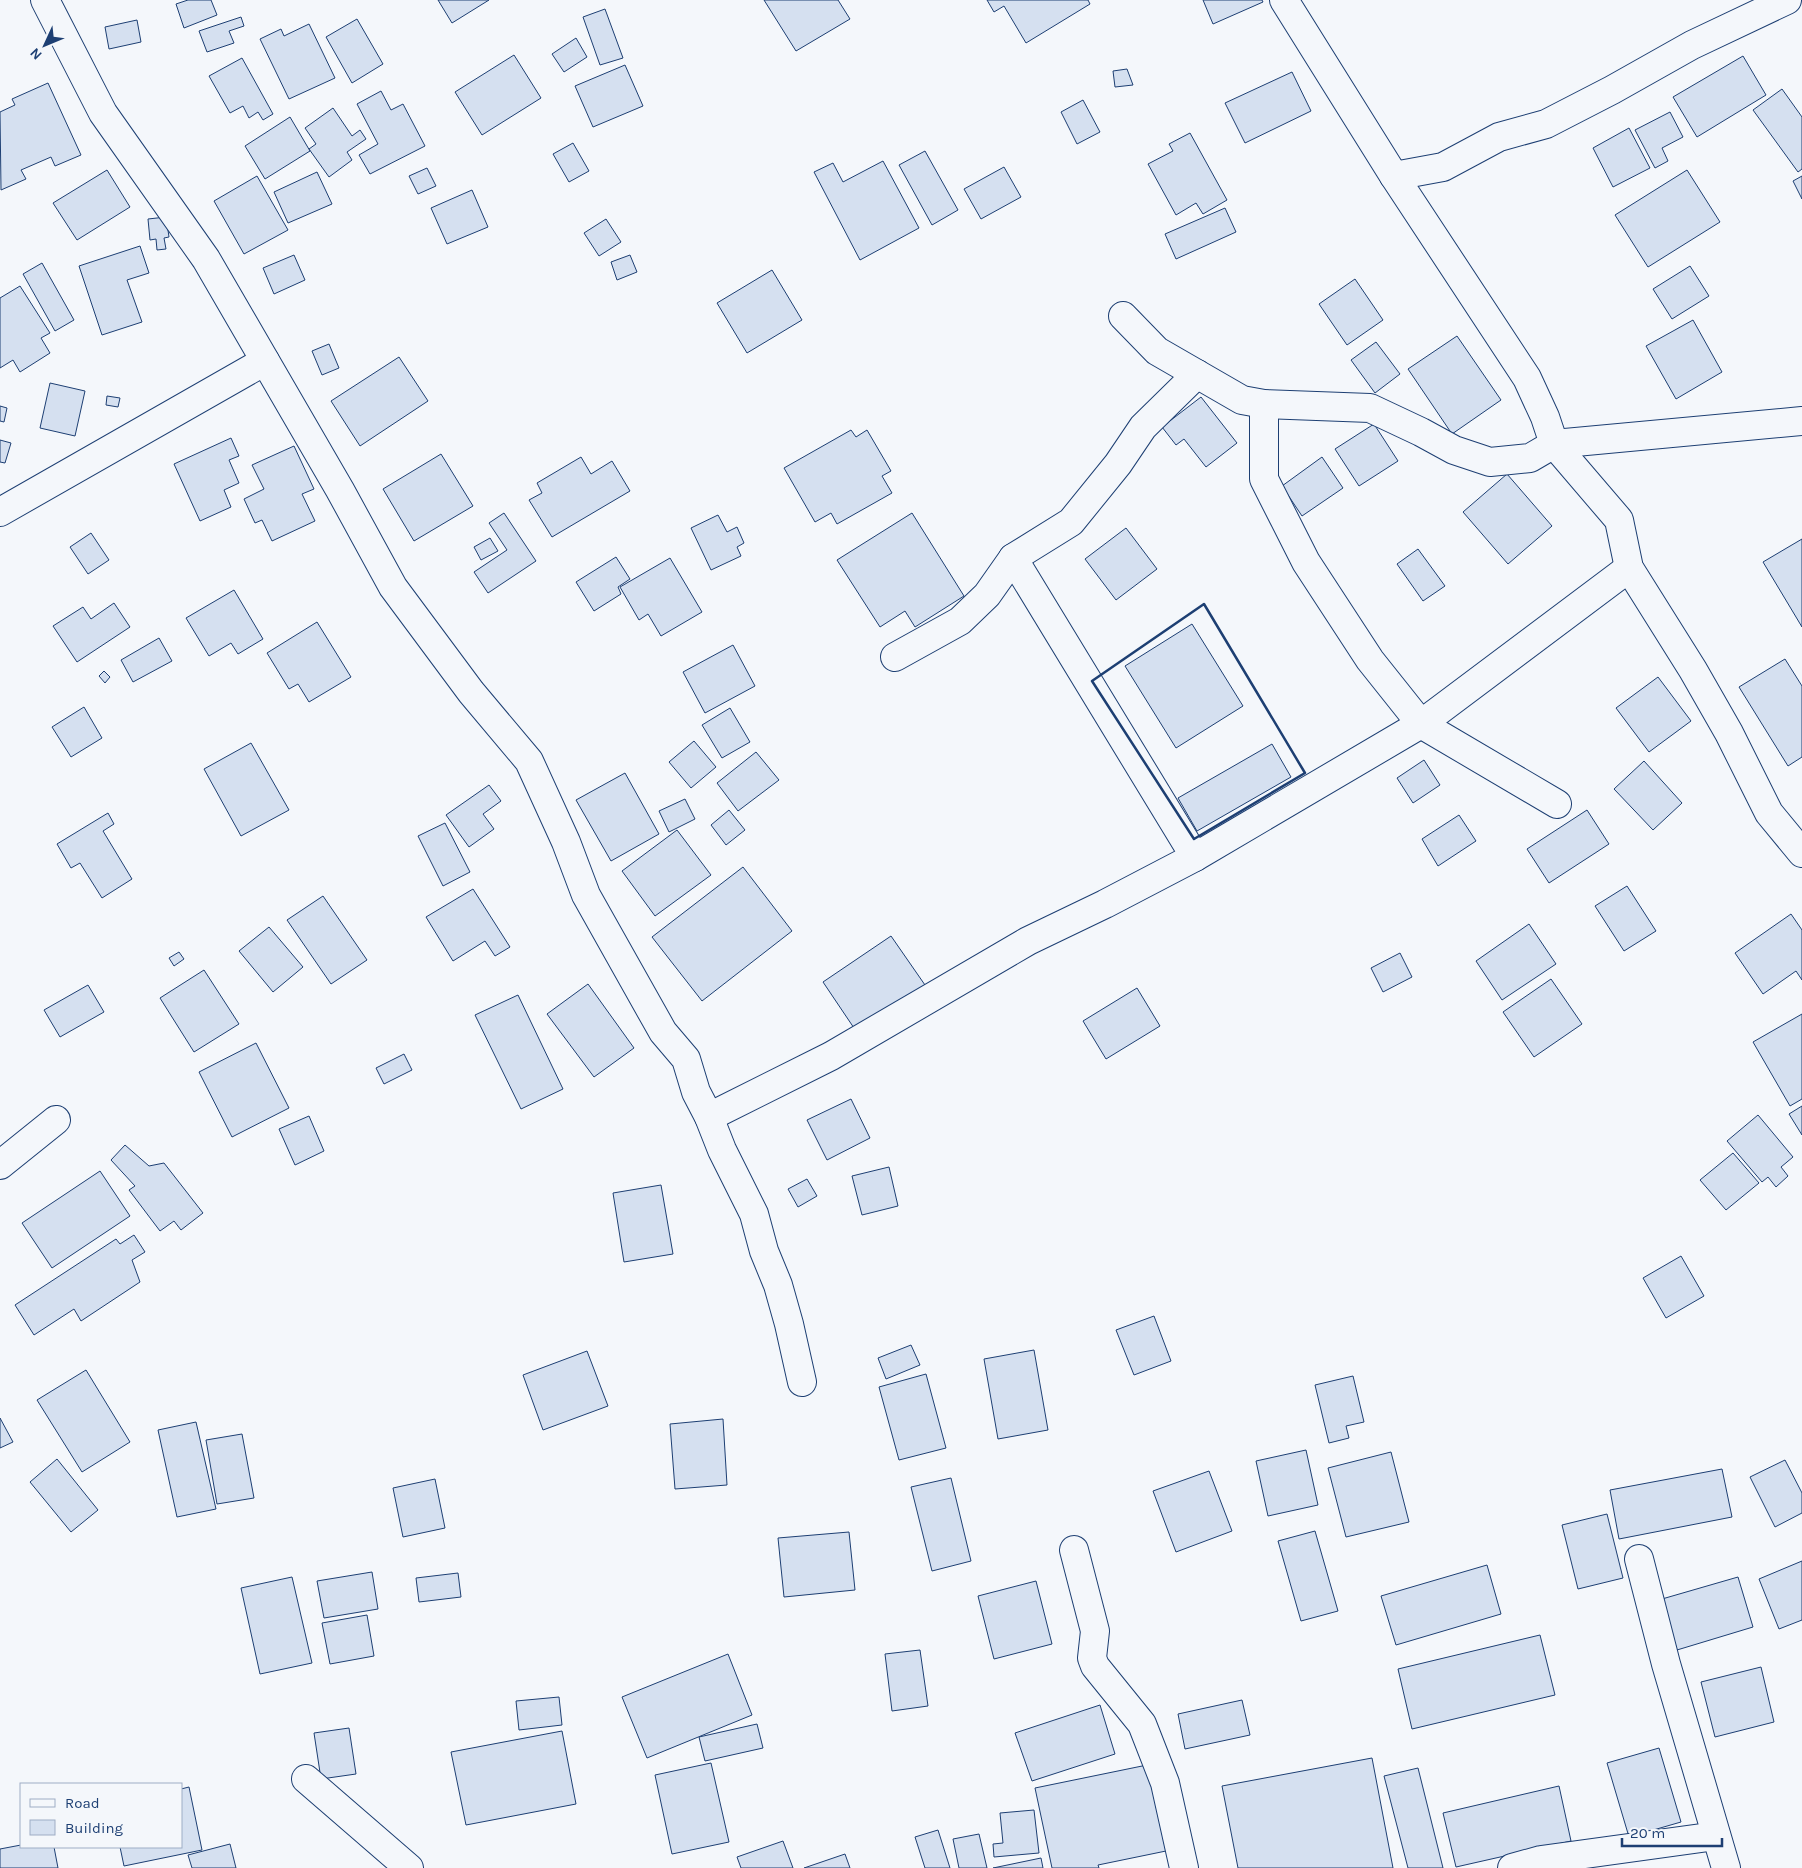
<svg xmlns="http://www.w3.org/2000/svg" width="1802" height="1868" font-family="Karla,sans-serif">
<rect width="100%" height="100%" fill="#f4f7fb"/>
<g fill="#d5e0f0" stroke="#1d3f73">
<path d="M 188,0 L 211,0 L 217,15 L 184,28 L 176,4 Z"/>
<path d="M 438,0 L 489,0 L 452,23 Z"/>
<path d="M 764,0 L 838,0 L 850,19 L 796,51 Z"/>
<path d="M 987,0 L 1088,0 L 1090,4 L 1026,43 L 1004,6 L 994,12 Z"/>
<path d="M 1203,0 L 1262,0 L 1263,2 L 1213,24 Z"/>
<path d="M 605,9 L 623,58 L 600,65 L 583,17 Z"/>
<path d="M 241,17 L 244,26 L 229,31 L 234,43 L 207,52 L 199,31 Z"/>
<path d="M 357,19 L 383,64 L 352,83 L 326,37 Z"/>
<path d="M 137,20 L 141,42 L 109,49 L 105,27 Z"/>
<path d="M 309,24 L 335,78 L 289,99 L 260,39 L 281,29 L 284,36 Z"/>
<path d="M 576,38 L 587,57 L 564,72 L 552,54 Z"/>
<path d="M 514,55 L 541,98 L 482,135 L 455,92 Z"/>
<path d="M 1743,56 L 1766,95 L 1697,137 L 1673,97 Z"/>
<path d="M 242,58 L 273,114 L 263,120 L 258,112 L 249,118 L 243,106 L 230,113 L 209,76 Z"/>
<path d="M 625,65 L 643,106 L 593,127 L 575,86 Z"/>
<path d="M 1127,69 L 1133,85 L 1115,87 L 1113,71 Z"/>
<path d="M 1292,72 L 1311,111 L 1245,143 L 1225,103 Z"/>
<path d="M 48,83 L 81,155 L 55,166 L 51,157 L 21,170 L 26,179 L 1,190 L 0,112 L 15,105 L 12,99 Z"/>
<path d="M 1782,89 L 1802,117 L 1802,169 L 1798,172 L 1753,110 Z"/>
<path d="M 381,91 L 391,110 L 403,104 L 425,146 L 370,174 L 359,155 L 378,144 L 357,104 Z"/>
<path d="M 1083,100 L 1100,132 L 1077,144 L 1061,112 Z"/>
<path d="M 333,108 L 352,136 L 360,130 L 366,139 L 347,152 L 352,160 L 329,177 L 309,149 L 316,144 L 305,128 Z"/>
<path d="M 1670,112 L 1683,137 L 1662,148 L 1668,161 L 1655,168 L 1635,130 Z"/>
<path d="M 290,117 L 310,151 L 265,179 L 245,146 Z"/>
<path d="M 1629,128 L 1650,168 L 1613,187 L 1593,148 Z"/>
<path d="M 1190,133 L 1227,200 L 1203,214 L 1196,203 L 1176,215 L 1148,164 L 1173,151 L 1169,144 Z"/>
<path d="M 573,143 L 589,171 L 569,182 L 553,154 Z"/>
<path d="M 925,151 L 958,210 L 932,225 L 899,165 Z"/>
<path d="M 883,161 L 919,228 L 860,260 L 814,172 L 833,163 L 843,182 Z"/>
<path d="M 1004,167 L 1021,197 L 981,219 L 964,189 Z"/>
<path d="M 427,168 L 436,186 L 418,194 L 409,176 Z"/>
<path d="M 107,170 L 130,207 L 77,240 L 53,203 Z"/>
<path d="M 1687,170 L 1720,222 L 1648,267 L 1615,215 Z"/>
<path d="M 317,172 L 332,204 L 288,223 L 274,192 Z"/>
<path d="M 257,176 L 288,230 L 244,254 L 214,201 Z"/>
<path d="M 1802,176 L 1802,199 L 1793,181 Z"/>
<path d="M 472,190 L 488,227 L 447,244 L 431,208 Z"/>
<path d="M 1225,208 L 1236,232 L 1176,259 L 1165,234 Z"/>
<path d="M 166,217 L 169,237 L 164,238 L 166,249 L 157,250 L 156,239 L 150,240 L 148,219 Z"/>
<path d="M 606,219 L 621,242 L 599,256 L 584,233 Z"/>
<path d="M 140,246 L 149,273 L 127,280 L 142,322 L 102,335 L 79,266 Z"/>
<path d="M 294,255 L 305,280 L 274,294 L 263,268 Z"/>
<path d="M 630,255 L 637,272 L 617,280 L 611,262 Z"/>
<path d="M 42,263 L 74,320 L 55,331 L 23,274 Z"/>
<path d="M 1690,266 L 1709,296 L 1672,319 L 1653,289 Z"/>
<path d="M 772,270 L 802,320 L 747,353 L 717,303 Z"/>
<path d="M 1355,279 L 1383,320 L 1347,345 L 1319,304 Z"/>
<path d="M 20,286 L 50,333 L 41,338 L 50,353 L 20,372 L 13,360 L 0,368 L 0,298 Z"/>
<path d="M 1693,320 L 1722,372 L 1676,399 L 1646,346 Z"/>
<path d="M 1457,336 L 1501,400 L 1452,434 L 1408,369 Z"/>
<path d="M 1376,342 L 1400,374 L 1375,393 L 1351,360 Z"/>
<path d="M 329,344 L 339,368 L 322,375 L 312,351 Z"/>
<path d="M 399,357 L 428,401 L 360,446 L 331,401 Z"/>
<path d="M 50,383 L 85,391 L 75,436 L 40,428 Z"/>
<path d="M 107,396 L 120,398 L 118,407 L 106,405 Z"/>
<path d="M 1201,397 L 1237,443 L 1206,467 L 1184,439 L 1176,445 L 1162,427 Z"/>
<path d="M 0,406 L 7,408 L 4,422 L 0,421 Z"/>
<path d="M 1374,424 L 1398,461 L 1359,486 L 1335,449 Z"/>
<path d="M 851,430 L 856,437 L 867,430 L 891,471 L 882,476 L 892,493 L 837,524 L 831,513 L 815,522 L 784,468 Z"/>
<path d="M 231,438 L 239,456 L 229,460 L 239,483 L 224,490 L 231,507 L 200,521 L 174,464 Z"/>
<path d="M 0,440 L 11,443 L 5,463 L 0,462 Z"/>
<path d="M 294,446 L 314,489 L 302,494 L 315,521 L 272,541 L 262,520 L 255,523 L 244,499 L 264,489 L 252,465 Z"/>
<path d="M 441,454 L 473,506 L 414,541 L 383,489 Z"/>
<path d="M 581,457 L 591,474 L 612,461 L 630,491 L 552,537 L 529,500 L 542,493 L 537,483 Z"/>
<path d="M 1322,457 L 1343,488 L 1302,516 L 1282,486 Z"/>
<path d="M 1507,474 L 1552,526 L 1508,564 L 1463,512 Z"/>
<path d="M 504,513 L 536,561 L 488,593 L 474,572 L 507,550 L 489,523 Z"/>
<path d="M 912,513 L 964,596 L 915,627 L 905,611 L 880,627 L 837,560 Z"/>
<path d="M 718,515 L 727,532 L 737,527 L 744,543 L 737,547 L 741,556 L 711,570 L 691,528 Z"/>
<path d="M 1126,528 L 1157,569 L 1116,600 L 1085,559 Z"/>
<path d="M 91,533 L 109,560 L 88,574 L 70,547 Z"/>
<path d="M 490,538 L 498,551 L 481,560 L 474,547 Z"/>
<path d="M 1802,539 L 1802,627 L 1763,562 Z"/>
<path d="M 1418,549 L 1445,586 L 1423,601 L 1397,564 Z"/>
<path d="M 616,557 L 630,579 L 618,587 L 621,594 L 594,611 L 576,582 Z"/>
<path d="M 670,558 L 702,612 L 661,636 L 648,614 L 639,620 L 620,587 Z"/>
<path d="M 234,590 L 263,639 L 238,654 L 231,643 L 209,656 L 186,618 Z"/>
<path d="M 114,603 L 130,627 L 77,662 L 53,626 L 83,607 L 91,619 Z"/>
<path d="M 317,622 L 351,677 L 309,702 L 298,684 L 289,689 L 267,653 Z"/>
<path d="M 1192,624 L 1243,706 L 1176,748 L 1125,666 Z"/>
<path d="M 159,638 L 172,661 L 133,682 L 121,660 Z"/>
<path d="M 733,645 L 755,686 L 705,713 L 683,672 Z"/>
<path d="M 1785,659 L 1802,686 L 1802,757 L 1788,766 L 1739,687 Z"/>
<path d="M 104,671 L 110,677 L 105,683 L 99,676 Z"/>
<path d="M 1658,677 L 1691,721 L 1649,752 L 1616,708 Z"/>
<path d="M 84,707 L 102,738 L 71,757 L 52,727 Z"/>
<path d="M 730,708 L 750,742 L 722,758 L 702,725 Z"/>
<path d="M 694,741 L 716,767 L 691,788 L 669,762 Z"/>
<path d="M 251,743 L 289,810 L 241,836 L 204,769 Z"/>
<path d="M 1272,744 L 1291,777 L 1197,831 L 1178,798 Z"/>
<path d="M 756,752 L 779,780 L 738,811 L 717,783 Z"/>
<path d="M 1424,760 L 1440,785 L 1413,803 L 1397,778 Z"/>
<path d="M 1644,761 L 1682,803 L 1653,830 L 1614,789 Z"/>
<path d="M 625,773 L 659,834 L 611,861 L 576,800 Z"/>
<path d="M 489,785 L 501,801 L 483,814 L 494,829 L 469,847 L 446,815 Z"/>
<path d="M 685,799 L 695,819 L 669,832 L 659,811 Z"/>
<path d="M 729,810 L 745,830 L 726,845 L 711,825 Z"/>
<path d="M 1587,810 L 1609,844 L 1549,883 L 1527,849 Z"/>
<path d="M 108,813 L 114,824 L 103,831 L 132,879 L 102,898 L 80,863 L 71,868 L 57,844 Z"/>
<path d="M 1459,815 L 1476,841 L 1438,866 L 1422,839 Z"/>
<path d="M 445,823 L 470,872 L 443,886 L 418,836 Z"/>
<path d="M 677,830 L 711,875 L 655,916 L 622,871 Z"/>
<path d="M 743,867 L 792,931 L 702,1001 L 652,937 Z"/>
<path d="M 1627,886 L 1656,931 L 1624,951 L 1595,906 Z"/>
<path d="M 473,889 L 510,947 L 495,956 L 485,941 L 453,961 L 426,917 Z"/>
<path d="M 323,896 L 367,960 L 331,984 L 287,920 Z"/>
<path d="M 1791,914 L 1802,930 L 1802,980 L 1796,971 L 1763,994 L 1735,953 Z"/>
<path d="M 1529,924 L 1556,964 L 1502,1000 L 1476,961 Z"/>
<path d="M 269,927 L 303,967 L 273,992 L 239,951 Z"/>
<path d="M 891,936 L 925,985 L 856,1031 L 823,982 Z"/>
<path d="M 179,952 L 184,959 L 174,966 L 169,958 Z"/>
<path d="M 1400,953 L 1412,977 L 1383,992 L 1371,968 Z"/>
<path d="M 204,970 L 239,1024 L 194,1052 L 160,998 Z"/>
<path d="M 1551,979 L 1582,1024 L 1534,1057 L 1503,1012 Z"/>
<path d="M 588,984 L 634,1048 L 594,1077 L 547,1014 Z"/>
<path d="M 88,985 L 104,1012 L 60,1037 L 44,1010 Z"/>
<path d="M 1137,988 L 1160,1026 L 1106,1059 L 1083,1021 Z"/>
<path d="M 518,995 L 563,1089 L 521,1109 L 475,1015 Z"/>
<path d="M 1802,1014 L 1802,1099 L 1790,1106 L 1753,1042 Z"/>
<path d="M 256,1043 L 289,1108 L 232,1137 L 199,1072 Z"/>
<path d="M 404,1054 L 412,1070 L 384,1084 L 376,1068 Z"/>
<path d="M 851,1099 L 870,1138 L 827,1160 L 807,1120 Z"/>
<path d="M 1802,1106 L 1802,1135 L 1789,1114 Z"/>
<path d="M 1758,1115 L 1793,1157 L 1781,1167 L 1788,1176 L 1776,1187 L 1768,1177 L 1762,1182 L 1727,1141 Z"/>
<path d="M 309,1116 L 324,1151 L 295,1165 L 279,1129 Z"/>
<path d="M 125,1145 L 149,1166 L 164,1163 L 203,1213 L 181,1230 L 174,1221 L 160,1231 L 129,1190 L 135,1186 L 111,1160 Z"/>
<path d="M 1733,1153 L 1759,1183 L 1726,1210 L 1700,1180 Z"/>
<path d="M 889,1167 L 898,1206 L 862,1215 L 852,1176 Z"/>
<path d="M 100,1171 L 130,1216 L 52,1268 L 22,1223 Z"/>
<path d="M 807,1179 L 817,1196 L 798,1207 L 788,1189 Z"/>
<path d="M 661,1185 L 673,1254 L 624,1262 L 613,1193 Z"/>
<path d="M 134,1235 L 145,1252 L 132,1260 L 140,1282 L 81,1321 L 74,1309 L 34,1335 L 15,1305 L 116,1239 L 120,1244 Z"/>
<path d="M 1681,1256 L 1704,1296 L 1666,1318 L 1643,1278 Z"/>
<path d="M 1154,1316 L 1171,1361 L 1134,1375 L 1116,1330 Z"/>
<path d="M 911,1345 L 920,1365 L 886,1379 L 878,1358 Z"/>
<path d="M 1034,1350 L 1048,1430 L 998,1439 L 984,1359 Z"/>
<path d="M 587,1351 L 608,1406 L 543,1430 L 523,1375 Z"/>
<path d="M 86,1370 L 130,1442 L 82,1472 L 37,1400 Z"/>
<path d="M 926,1374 L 946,1448 L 899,1460 L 879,1387 Z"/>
<path d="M 1353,1376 L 1364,1422 L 1346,1426 L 1349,1438 L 1329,1443 L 1315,1385 Z"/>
<path d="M 0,1418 L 13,1442 L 0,1448 Z"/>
<path d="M 723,1419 L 727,1485 L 675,1489 L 670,1424 Z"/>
<path d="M 196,1422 L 216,1509 L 177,1517 L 158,1430 Z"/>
<path d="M 242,1434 L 254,1498 L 217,1504 L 206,1440 Z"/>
<path d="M 1306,1450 L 1318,1505 L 1268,1516 L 1256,1461 Z"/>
<path d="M 1391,1452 L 1409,1522 L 1346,1537 L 1328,1468 Z"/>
<path d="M 57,1459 L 98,1510 L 71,1532 L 30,1482 Z"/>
<path d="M 1785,1460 L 1802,1493 L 1802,1513 L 1775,1527 L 1750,1477 Z"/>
<path d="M 1722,1469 L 1732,1517 L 1619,1539 L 1610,1490 Z"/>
<path d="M 1209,1471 L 1232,1531 L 1176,1552 L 1153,1491 Z"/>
<path d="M 951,1478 L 971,1561 L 932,1571 L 911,1487 Z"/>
<path d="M 435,1479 L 445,1528 L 403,1537 L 393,1488 Z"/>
<path d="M 1607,1514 L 1623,1578 L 1578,1589 L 1562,1525 Z"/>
<path d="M 1315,1531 L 1338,1611 L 1301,1621 L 1278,1541 Z"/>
<path d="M 849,1532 L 855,1590 L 784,1597 L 778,1538 Z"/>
<path d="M 1802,1561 L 1802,1620 L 1779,1629 L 1759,1579 Z"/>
<path d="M 1487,1565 L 1501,1614 L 1396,1645 L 1381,1596 Z"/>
<path d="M 372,1572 L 378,1609 L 324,1618 L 317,1581 Z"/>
<path d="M 458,1573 L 461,1597 L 419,1602 L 416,1578 Z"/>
<path d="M 292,1577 L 312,1663 L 260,1674 L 241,1588 Z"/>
<path d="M 1738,1577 L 1753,1627 L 1677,1650 L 1662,1599 Z"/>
<path d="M 1036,1581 L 1052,1644 L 994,1659 L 978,1596 Z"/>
<path d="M 367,1615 L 374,1656 L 330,1664 L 322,1623 Z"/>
<path d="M 1540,1635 L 1555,1695 L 1412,1729 L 1398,1669 Z"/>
<path d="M 920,1650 L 928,1706 L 892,1711 L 885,1654 Z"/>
<path d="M 728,1654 L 752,1715 L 647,1758 L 622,1697 Z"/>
<path d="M 1761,1667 L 1774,1722 L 1715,1737 L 1701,1682 Z"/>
<path d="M 559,1697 L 562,1725 L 519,1730 L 516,1701 Z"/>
<path d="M 1242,1700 L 1250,1735 L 1185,1749 L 1178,1714 Z"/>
<path d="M 1100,1705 L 1115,1754 L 1032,1781 L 1015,1733 Z"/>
<path d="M 757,1724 L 763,1748 L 705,1761 L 699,1737 Z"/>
<path d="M 349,1728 L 356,1774 L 321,1779 L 314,1733 Z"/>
<path d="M 562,1731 L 576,1804 L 466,1825 L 451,1752 Z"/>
<path d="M 1659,1748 L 1681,1822 L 1629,1837 L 1607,1763 Z"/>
<path d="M 1372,1758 L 1393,1868 L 1238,1868 L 1222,1786 Z"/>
<path d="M 711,1763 L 729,1842 L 672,1854 L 655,1775 Z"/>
<path d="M 1147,1765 L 1166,1851 L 1098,1865 L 1099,1868 L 1052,1868 L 1035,1788 Z"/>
<path d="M 1418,1768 L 1443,1868 L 1408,1868 L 1384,1776 Z"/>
<path d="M 1559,1786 L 1571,1841 L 1456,1867 L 1443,1813 Z"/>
<path d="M 189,1787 L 202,1850 L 124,1866 L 120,1847 L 181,1847 L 181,1789 Z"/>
<path d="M 1034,1810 L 1039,1853 L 994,1857 L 993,1844 L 1003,1843 L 1000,1813 Z"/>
<path d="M 938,1830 L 950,1868 L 925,1868 L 915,1837 Z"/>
<path d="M 979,1834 L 987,1868 L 959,1868 L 953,1839 Z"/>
<path d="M 783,1841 L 793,1868 L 741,1868 L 737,1857 Z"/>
<path d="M 230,1844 L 236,1868 L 192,1868 L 188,1855 Z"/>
<path d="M 21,1845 L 21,1847 L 54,1847 L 58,1868 L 0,1868 L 0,1849 Z"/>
<path d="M 845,1854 L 850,1868 L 804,1868 Z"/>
<path d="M 1041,1858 L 1043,1868 L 993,1868 Z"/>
</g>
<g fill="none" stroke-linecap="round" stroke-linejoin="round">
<defs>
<g id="minor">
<path d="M 45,0 L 103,113 L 206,259 L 340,490 L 393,587 L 471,692 L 529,761 L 566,842 L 586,895 L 663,1032 L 686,1059 L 696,1092 L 709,1117 L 722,1150 L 754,1214 L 764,1251 L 778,1285 L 789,1324 L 802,1382"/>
<path d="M 1284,0 L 1394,176 L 1527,378 L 1545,417 L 1554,444 L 1619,520 L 1629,568 L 1693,670 L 1729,733 L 1769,813 L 1802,853"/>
<path d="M 1394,176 L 1443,167 L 1499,137 L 1546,124 L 1612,90 L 1692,45 L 1787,0"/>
<path d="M 1123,316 L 1157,351 L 1242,400 L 1264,404 L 1370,408 L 1421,432 L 1454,450 L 1490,462 L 1530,458 L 1554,444 L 1802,421"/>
<path d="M 1264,404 L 1264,479 L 1306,562 L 1370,660 L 1421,724 L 1557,804"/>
<path d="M 0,512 L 265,361"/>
<path d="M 1013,558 L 1195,857"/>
<path d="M 895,657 L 960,621 L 987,595 L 1013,558 L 1071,522 L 1118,464 L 1143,427 L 1197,374"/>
<path d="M 709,1117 L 831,1056 L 1028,941 L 1105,904 L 1195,857 L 1421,724 L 1629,568"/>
<path d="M 0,1165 L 56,1120"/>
<path d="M 1074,1550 L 1095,1631 L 1092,1658 L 1095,1666 L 1142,1724 L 1165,1783 L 1184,1868"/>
<path d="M 1639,1559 L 1666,1664 L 1726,1868"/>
<path d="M 306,1779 L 409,1868"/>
<path d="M 1512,1868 L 1541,1860 L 1716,1836"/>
</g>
</defs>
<use href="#minor" stroke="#1d3f73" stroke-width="30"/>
<use href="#minor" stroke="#f4f7fb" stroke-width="28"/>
<path stroke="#1d3f73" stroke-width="2.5" d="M 1204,604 L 1305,773 L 1194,839 L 1092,681 Z"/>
</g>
<rect x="20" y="1783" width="162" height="65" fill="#f4f7fb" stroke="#9eadc5"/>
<rect x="30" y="1799" width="25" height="8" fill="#f4f7fb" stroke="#9eadc5"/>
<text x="65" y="1808" font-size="15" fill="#1d3f73">Road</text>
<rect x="30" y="1820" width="25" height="15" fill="#d5e0f0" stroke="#9eadc5"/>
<text x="65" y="1833" font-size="15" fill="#1d3f73">Building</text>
<g transform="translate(45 45) rotate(226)" stroke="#f4f7fb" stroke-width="4" paint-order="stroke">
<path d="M0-4L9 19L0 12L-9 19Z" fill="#1d3f73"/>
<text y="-8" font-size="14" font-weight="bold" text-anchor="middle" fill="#1d3f73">N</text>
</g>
<path d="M1622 1838v8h100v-8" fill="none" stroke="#1d3f73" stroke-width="2.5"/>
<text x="1630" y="1838" font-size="15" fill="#1d3f73" stroke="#f4f7fb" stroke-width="4" paint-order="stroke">20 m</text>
</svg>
